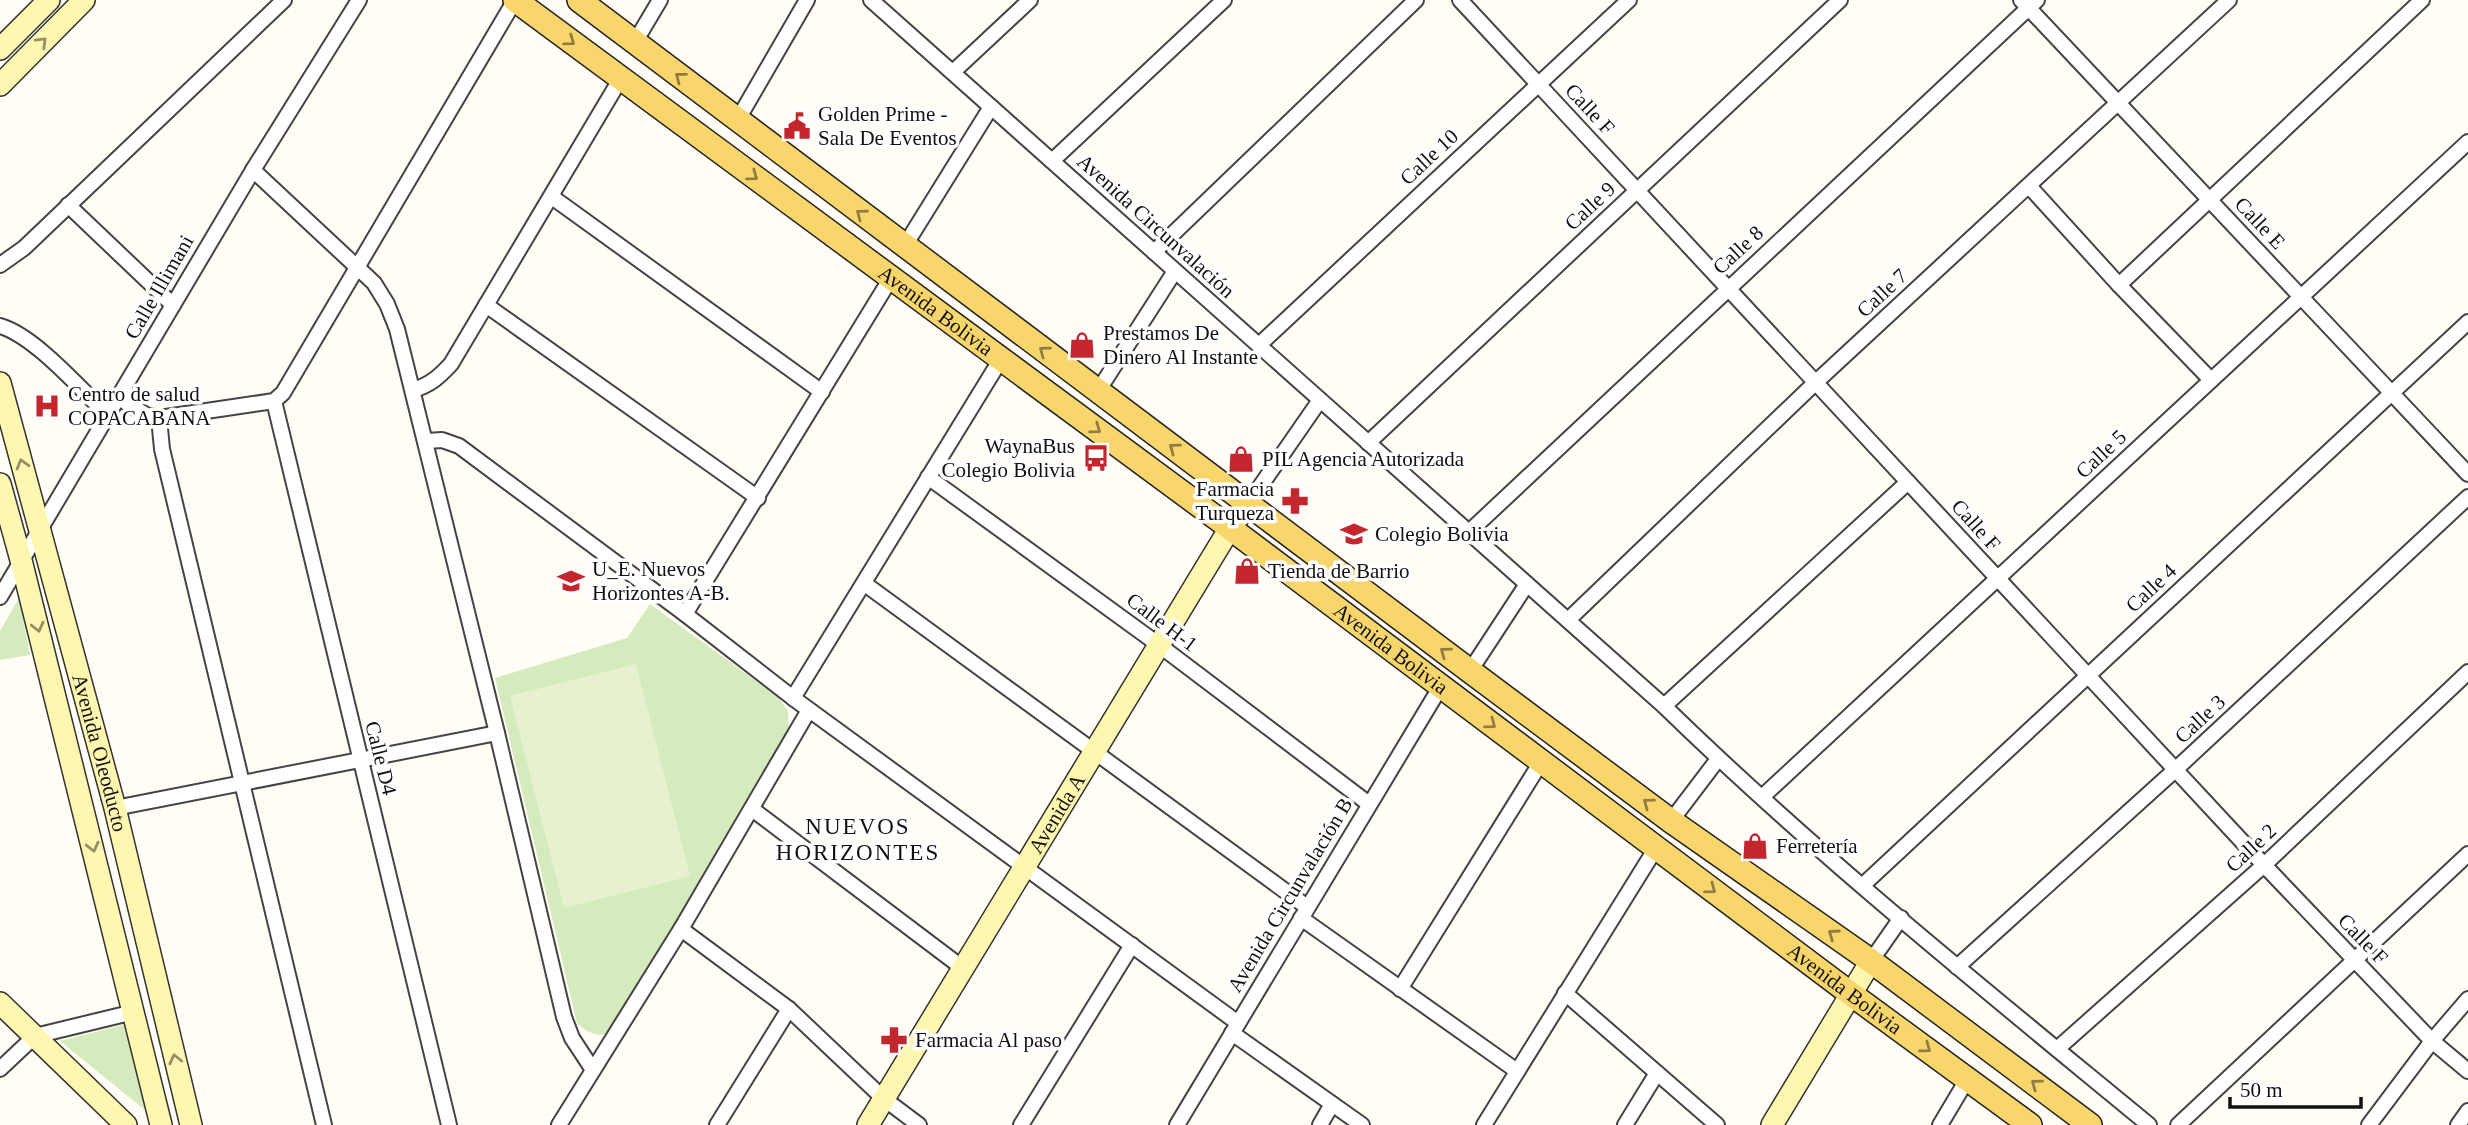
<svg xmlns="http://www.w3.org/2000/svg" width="2468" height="1125" font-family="Georgia,serif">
<rect width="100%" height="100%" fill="#fffdf5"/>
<g fill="#d5ebbd">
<path d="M 19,598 L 30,655 L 0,660 L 0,631 Z"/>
<path d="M 650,604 L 778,697 L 788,711 L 789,737 L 613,1032 C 599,1038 587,1033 577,1023 L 495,678 L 627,638 Z"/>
<path d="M 127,1024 L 145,1110 L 60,1041 Z"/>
</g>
<path fill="#e6f2cf" d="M 636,664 L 690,876 L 564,908 L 510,696 Z"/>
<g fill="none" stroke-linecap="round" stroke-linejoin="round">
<defs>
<g id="street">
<path d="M 871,0 L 1664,706 C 1817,855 1984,989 2149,1125"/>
<path d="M 1460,0 L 2264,865 L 2432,1041 L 2468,1071"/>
<path d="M 2021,0 L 2468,474"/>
<path d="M 635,42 L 660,0"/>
<path d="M 953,72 L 1030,0"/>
<path d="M 737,121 L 807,0"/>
<path d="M 1052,161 L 1224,0"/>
<path d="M 253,170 L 374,283 L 387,304 L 397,329 L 497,733 L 564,1017 L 572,1038 L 593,1070"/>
<path d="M 2029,186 L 2119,285 L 2211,380"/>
<path d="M 552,197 L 822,392"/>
<path d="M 68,205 L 173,305"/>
<path d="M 904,247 L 991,107"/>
<path d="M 1154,252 L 1416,0"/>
<path d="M 0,265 L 24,248 L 284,0"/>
<path d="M 2119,285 L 2422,0"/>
<path d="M 486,305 L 758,498"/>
<path d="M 0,326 C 35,336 81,390 109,416"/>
<path d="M 1259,345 L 1629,0"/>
<path d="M 413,390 C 430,385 439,377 451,364 L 621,78"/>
<path d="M 1098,391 L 1175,271"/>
<path d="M 119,398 L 146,415 L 159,418 L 274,401 L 283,393 L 515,0"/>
<path d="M 274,401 L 449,1125"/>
<path d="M 159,418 L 162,449 L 324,1125"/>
<path d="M 426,441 L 442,440 L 459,446 L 685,614 L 793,698 L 1238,1023"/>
<path d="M 1368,443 L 1840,0"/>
<path d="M 928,477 L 1159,645 L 1369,804"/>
<path d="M 1248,504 L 1320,400"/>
<path d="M 1469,532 L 2037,0"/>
<path d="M 865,584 L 1307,907"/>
<path d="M 0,597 L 253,170 L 359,0"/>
<path d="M 685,614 L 891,278"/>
<path d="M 1568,620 L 1816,382 L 2229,0"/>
<path d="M 1470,671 L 1527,584"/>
<path d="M 793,698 L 1001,359"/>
<path d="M 1664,706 L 1908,482"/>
<path d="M 1762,797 L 2468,142"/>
<path d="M 115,808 L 497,733"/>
<path d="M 752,809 L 964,969"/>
<path d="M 1671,821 L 1718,759"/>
<path d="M 1863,885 L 2468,322"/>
<path d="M 1301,918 L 1517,1071"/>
<path d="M 681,929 L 789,1009 L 883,1098 L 919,1125"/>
<path d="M 1871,961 L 1901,918"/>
<path d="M 1957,967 L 2175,770 L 2468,497"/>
<path d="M 1400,989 L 1541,762"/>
<path d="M 1565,993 L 1717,1125"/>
<path d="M 1232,1033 L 1362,1125"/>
<path d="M 2057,1049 L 2264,865 L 2468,672"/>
<path d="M 0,1069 L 35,1036 L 134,1012"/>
<path d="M 559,1125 L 681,929 L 809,710"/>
<path d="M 717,1125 L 789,1009"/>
<path d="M 1021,1125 L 1132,945"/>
<path d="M 1177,1125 L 1441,686"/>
<path d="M 1320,1125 L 1332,1104"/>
<path d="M 1484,1125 L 1656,848"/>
<path d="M 1625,1125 L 1657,1073"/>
<path d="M 1940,1125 L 1968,1078"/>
<path d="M 2178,1125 L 2468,854"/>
<path d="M 2369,1125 L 2432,1041 L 2468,999"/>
<path d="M 2458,1125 L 2468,1111"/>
</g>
<g id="secondary">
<path d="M 0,49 L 49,0"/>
<path d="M 0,85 L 84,0"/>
<path id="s1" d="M 0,383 L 115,808 L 191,1125"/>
<path d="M 0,484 L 21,560 L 161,1125"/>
<path d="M 0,1003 L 126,1125"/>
<path id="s2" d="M 868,1125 L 1230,528 L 1248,504"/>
<path d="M 1772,1125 L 1871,961"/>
</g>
<g id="primary">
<path id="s3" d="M 515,0 L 1230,528 L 1851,994 L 2030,1125"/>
<path d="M 579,0 L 1470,671 L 1671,821 L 1871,961 L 2090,1125"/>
</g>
</defs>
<use href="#street" stroke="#444" stroke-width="18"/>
<use href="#secondary" stroke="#333" stroke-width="24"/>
<use href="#primary" stroke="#222" stroke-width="26"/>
<use href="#street" stroke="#fff" stroke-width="14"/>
<use href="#secondary" stroke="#fff6b0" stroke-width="21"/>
<use href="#primary" stroke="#f9d66b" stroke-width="23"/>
</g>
<defs><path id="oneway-chevron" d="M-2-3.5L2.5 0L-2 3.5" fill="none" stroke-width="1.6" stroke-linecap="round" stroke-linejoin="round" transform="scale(1.75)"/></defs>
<g stroke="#917d42">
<use href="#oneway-chevron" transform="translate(570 41) rotate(36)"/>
<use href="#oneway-chevron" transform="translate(680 77) rotate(-142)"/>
<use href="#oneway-chevron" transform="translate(753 176) rotate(36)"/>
<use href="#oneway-chevron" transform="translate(861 214) rotate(-143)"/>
<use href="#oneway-chevron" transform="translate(1044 351) rotate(-143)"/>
<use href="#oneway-chevron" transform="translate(1096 429) rotate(36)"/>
<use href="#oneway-chevron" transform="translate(1174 448) rotate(-143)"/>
<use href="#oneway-chevron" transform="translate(1445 652) rotate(-143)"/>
<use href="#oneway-chevron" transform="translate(1491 724) rotate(37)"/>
<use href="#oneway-chevron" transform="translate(1648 803) rotate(-143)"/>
<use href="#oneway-chevron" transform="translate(1711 889) rotate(37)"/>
<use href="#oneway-chevron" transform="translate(1833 934) rotate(-145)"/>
<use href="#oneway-chevron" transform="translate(1926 1048) rotate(36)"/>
<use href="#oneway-chevron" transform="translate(2036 1084) rotate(-143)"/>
</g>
<g stroke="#948f68">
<use href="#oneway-chevron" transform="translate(42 42) rotate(-45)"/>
<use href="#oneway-chevron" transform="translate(22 464) rotate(-106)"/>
<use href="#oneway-chevron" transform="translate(38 627) rotate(76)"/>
<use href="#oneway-chevron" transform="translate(93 847) rotate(76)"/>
<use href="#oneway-chevron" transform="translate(175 1059) rotate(-103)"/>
</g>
<defs>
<symbol id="civic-bare" viewBox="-9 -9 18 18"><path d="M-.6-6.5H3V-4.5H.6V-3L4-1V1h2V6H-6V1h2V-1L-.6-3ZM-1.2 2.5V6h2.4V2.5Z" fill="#c4262e" stroke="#fff" stroke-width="2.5" paint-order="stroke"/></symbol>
<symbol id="shop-bare" viewBox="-9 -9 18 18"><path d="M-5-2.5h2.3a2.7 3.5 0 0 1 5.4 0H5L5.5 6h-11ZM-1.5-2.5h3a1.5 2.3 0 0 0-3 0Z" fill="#c4262e" stroke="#fff" stroke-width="2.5" paint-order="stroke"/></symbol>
<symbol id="hospital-bare" viewBox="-9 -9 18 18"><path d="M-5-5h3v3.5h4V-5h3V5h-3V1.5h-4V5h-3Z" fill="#c4262e" stroke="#fff" stroke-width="2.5" paint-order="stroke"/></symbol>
<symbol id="bus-bare" viewBox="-9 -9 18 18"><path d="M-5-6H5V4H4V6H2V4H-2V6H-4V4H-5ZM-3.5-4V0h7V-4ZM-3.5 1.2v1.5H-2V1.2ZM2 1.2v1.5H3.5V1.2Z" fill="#c4262e" stroke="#fff" stroke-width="2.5" paint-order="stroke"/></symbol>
<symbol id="pharmacy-bare" viewBox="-9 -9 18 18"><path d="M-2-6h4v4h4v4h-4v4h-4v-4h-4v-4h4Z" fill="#c4262e" stroke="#fff" stroke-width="2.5" paint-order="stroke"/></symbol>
<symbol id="school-bare" viewBox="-9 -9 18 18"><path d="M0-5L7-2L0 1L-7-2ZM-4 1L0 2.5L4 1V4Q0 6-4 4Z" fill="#c4262e" stroke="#fff" stroke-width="2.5" paint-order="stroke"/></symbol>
</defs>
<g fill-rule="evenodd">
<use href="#civic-bare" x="778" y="107" width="38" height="38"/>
<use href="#shop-bare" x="1063" y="326" width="38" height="38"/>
<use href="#hospital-bare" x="28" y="387" width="38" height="38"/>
<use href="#bus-bare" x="1077" y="439" width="38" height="38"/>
<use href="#shop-bare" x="1222" y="440" width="38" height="38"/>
<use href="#pharmacy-bare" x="1276" y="482" width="38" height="38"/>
<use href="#school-bare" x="1335" y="515" width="38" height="38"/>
<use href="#shop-bare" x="1228" y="552" width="38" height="38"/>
<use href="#school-bare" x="552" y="562" width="38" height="38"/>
<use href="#shop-bare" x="1736" y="827" width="38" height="38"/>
<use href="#pharmacy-bare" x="875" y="1021" width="38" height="38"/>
</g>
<g text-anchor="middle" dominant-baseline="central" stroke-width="7" stroke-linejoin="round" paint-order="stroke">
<g font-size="21" fill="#111" stroke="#fff">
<text transform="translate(1590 109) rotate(47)">Calle F</text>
<text transform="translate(1429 157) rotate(-43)">Calle 10</text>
<text transform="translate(1590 206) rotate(-43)">Calle 9</text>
<text transform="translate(2260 223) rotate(47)">Calle E</text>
<text transform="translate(1156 226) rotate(42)">Avenida Circunvalación</text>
<text transform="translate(1738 250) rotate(-43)">Calle 8</text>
<text transform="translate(159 287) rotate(-60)">Calle Illimani</text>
<text transform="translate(1882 293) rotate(-43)">Calle 7</text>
<text stroke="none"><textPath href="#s3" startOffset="523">Avenida Bolivia</textPath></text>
<text transform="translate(2101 454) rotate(-43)">Calle 5</text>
<text transform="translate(1976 525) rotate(48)">Calle F</text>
<text transform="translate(2151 588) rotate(-43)">Calle 4</text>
<text transform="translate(1162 622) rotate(37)">Calle H-1</text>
<text stroke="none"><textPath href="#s3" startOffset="1090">Avenida Bolivia</textPath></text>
<text transform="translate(2200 719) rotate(-43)">Calle 3</text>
<text stroke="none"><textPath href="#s1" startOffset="383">Avenida Oleoducto</textPath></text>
<text transform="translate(381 758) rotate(76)">Calle D4</text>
<text stroke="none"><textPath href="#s2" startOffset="364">Avenida A</textPath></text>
<text transform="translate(2251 848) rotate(-43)">Calle 2</text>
<text transform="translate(1290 895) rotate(-59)">Avenida Circunvalación B</text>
<text transform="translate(2363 939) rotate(46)">Calle F</text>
<text stroke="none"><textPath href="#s3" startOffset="1657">Avenida Bolivia</textPath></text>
</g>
<g font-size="21" fill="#111" stroke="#fff" text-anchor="start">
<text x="818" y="114">Golden Prime -<tspan x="818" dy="24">Sala De Eventos</tspan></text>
<text x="1103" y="333">Prestamos De<tspan x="1103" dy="24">Dinero Al Instante</tspan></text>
<text x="68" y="394">Centro de salud<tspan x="68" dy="24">COPACABANA</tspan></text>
<text x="1075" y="446" text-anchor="end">WaynaBus<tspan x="1075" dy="24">Colegio Bolivia</tspan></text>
<text x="1262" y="459">PIL Agencia Autorizada</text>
<text x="1274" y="489" text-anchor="end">Farmacia<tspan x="1274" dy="24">Turqueza</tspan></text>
<text x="1375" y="534">Colegio Bolivia</text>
<text x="592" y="569">U_E. Nuevos<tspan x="592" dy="24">Horizontes A-B.</tspan></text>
<text x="1268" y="571">Tienda de Barrio</text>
<text x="1776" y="846">Ferretería</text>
<text x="915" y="1040">Farmacia Al paso</text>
</g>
<g font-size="23" letter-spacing="2" fill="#111" stroke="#fff">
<text x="858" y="826">NUEVOS<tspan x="858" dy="26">HORIZONTES</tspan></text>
</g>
</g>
<path d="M2230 1097v10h131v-10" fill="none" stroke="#111111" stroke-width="3.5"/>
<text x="2240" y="1097" font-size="21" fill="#111111" stroke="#ffffff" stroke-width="5" paint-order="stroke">50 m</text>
</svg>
